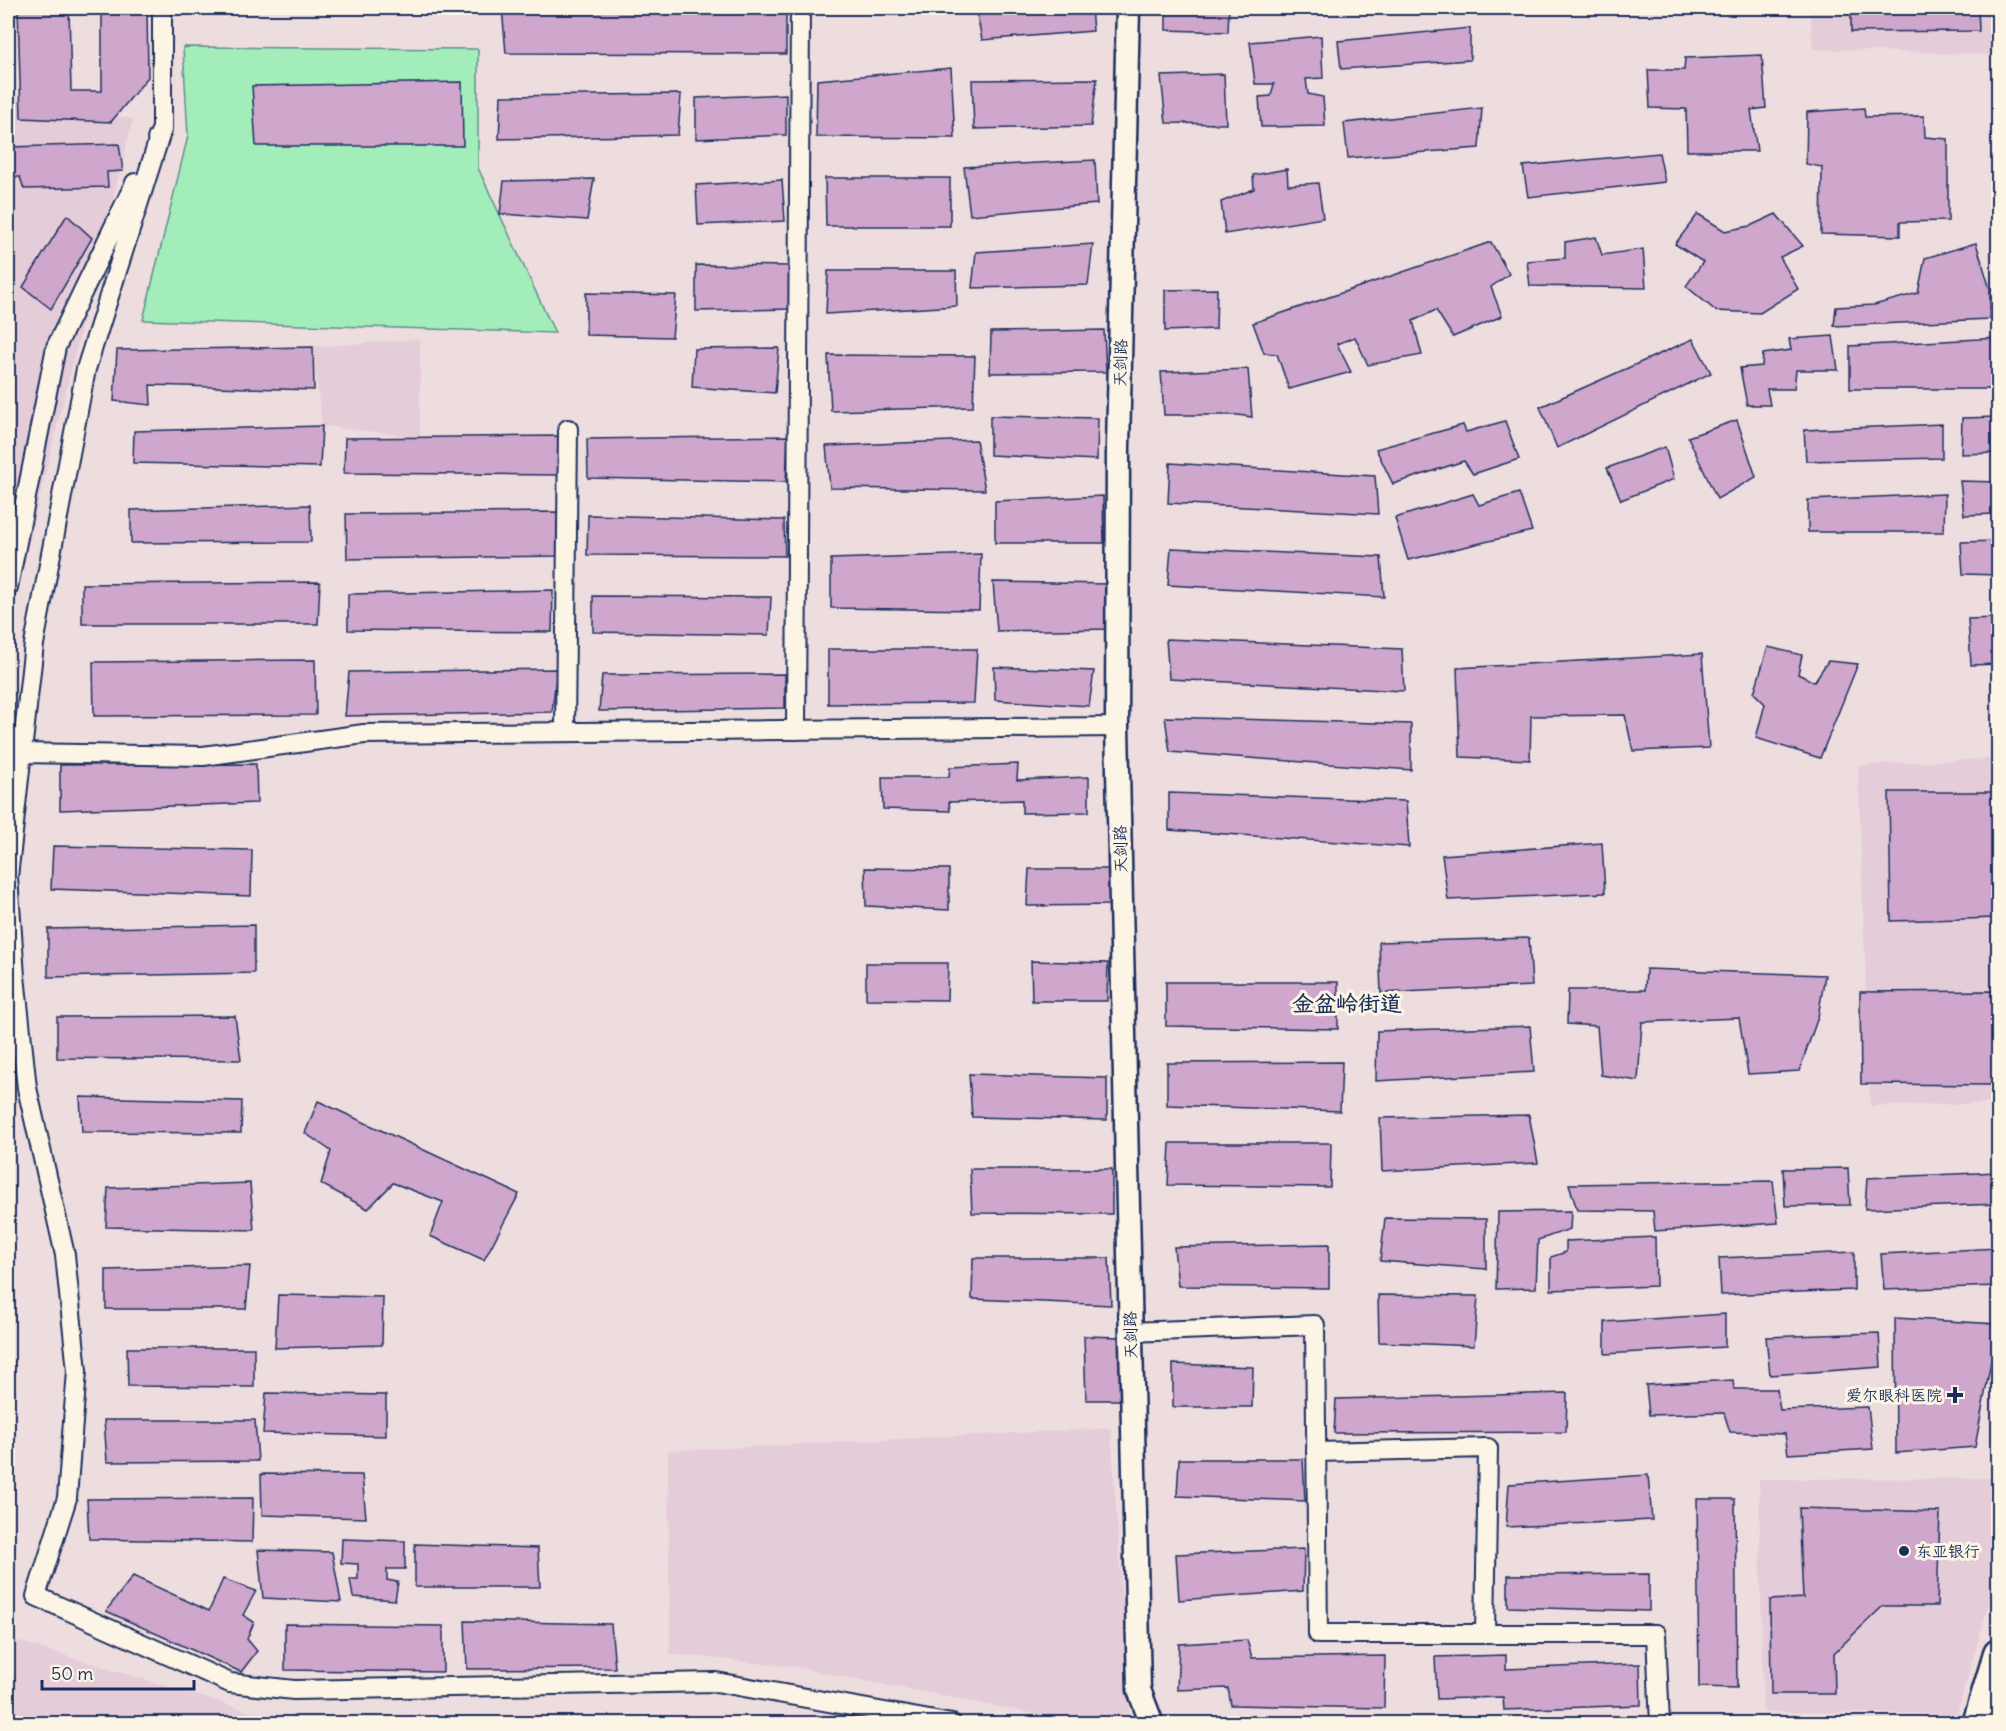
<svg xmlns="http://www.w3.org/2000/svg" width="2006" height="1731" font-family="Delius,'LXGW WenKai TC',sans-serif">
<rect width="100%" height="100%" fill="#eeddde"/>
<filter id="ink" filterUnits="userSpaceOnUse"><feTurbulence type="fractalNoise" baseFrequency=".0167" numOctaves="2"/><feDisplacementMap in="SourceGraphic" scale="12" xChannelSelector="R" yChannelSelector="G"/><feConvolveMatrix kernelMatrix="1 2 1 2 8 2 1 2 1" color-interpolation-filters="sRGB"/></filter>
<g filter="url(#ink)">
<g fill="#e5ccd9">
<path d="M 1810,8 L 1998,8 L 1998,55 L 1813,49 Z"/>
<path d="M 8,94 L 20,100 L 133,119 L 8,625 Z"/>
<path d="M 420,339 L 420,437 L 322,426 L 313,347 Z"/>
<path d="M 1998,758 L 1998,1103 L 1870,1106 L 1858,765 Z"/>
<path d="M 1111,1428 L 1130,1723 L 1082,1723 L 794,1667 L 670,1654 L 668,1451 Z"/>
<path d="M 1998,1478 L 1998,1571 L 1957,1714 L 1763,1712 L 1759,1479 Z"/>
<path d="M 11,1639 L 288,1723 L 8,1723 L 8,1655 Z"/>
</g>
<path fill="#a3edbb" stroke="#5f8e8c" stroke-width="1.5" d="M 183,47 L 478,49 L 478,168 L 555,333 L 143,320 L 188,136 Z"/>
<g fill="#cfa6cc" stroke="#1b2f5e" stroke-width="1.5">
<path d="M 18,8 L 69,8 L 71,91 L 102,91 L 102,8 L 147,8 L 148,77 L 111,122 L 21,118 Z"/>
<path d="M 502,8 L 786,8 L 786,54 L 506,53 Z"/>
<path d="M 976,8 L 1091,8 L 1093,31 L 982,40 Z"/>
<path d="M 1166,8 L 1229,8 L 1228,32 L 1166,30 Z"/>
<path d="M 1826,8 L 1978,8 L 1979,31 L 1851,32 L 1851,9 L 1827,10 Z"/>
<path d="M 1470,28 L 1470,60 L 1341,69 L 1338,41 Z"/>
<path d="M 1321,36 L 1323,78 L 1306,79 L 1308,94 L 1323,97 L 1325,126 L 1261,127 L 1259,97 L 1271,96 L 1274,84 L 1255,84 L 1250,42 Z"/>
<path d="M 1762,55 L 1766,108 L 1751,110 L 1757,151 L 1687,151 L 1686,109 L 1650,108 L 1648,70 L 1684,70 L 1685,58 Z"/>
<path d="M 951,68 L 955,138 L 816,137 L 817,80 Z"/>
<path d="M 1224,74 L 1226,124 L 1166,123 L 1161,76 Z"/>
<path d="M 1097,79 L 1091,126 L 974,129 L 972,80 Z"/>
<path d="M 462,82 L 463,146 L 256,146 L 252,86 Z"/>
<path d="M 681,94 L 678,135 L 499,139 L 501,96 Z"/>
<path d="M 786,94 L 786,135 L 696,139 L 696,98 Z"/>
<path d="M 1482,108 L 1479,148 L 1348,158 L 1344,123 Z"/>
<path d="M 1864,108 L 1865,117 L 1924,116 L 1925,137 L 1948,139 L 1948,221 L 1900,222 L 1900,236 L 1821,234 L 1822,167 L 1806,164 L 1807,112 Z"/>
<path d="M 119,144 L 123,171 L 107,172 L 108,187 L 24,189 L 20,177 L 8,177 L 8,147 Z"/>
<path d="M 1659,153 L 1665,182 L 1528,197 L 1523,166 Z"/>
<path d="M 1095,160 L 1097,204 L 970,215 L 964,167 Z"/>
<path d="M 1287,169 L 1288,185 L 1318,183 L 1323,218 L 1225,234 L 1221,202 L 1254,189 L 1253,175 Z"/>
<path d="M 825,178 L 950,178 L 950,226 L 826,226 Z"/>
<path d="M 594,179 L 587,220 L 500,214 L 504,181 Z"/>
<path d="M 782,180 L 785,221 L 698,225 L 696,185 Z"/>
<path d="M 1698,214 L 1725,231 L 1750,226 L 1776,214 L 1803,246 L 1780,257 L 1798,289 L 1760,313 L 1716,311 L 1686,286 L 1703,262 L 1675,244 Z"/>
<path d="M 67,215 L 92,238 L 51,309 L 23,287 Z"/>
<path d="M 1596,237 L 1602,255 L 1643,249 L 1646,288 L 1530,286 L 1527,261 L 1565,258 L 1565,242 Z"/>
<path d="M 1491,242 L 1509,274 L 1491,287 L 1502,316 L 1453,337 L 1436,310 L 1413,321 L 1422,355 L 1368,365 L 1355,337 L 1337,344 L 1351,372 L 1289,389 L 1277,354 L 1264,353 L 1253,323 Z"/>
<path d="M 1976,243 L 1990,289 L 1990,319 L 1834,326 L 1836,307 L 1874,305 L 1918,293 L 1925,258 Z"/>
<path d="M 1093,244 L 1088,285 L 972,288 L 976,252 Z"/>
<path d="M 696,265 L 791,266 L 794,309 L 696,311 Z"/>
<path d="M 828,271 L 956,271 L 957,306 L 826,314 Z"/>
<path d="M 1217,289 L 1216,329 L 1165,331 L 1165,290 Z"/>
<path d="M 586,293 L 676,295 L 672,337 L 586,335 Z"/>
<path d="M 1104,330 L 1106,372 L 990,373 L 991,332 Z"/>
<path d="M 1833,336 L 1838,370 L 1796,370 L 1794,389 L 1767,389 L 1770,405 L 1747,405 L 1740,368 L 1762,366 L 1763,354 L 1791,350 L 1789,339 Z"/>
<path d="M 1998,338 L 1998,389 L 1850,389 L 1850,346 Z"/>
<path d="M 1693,339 L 1711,373 L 1557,448 L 1540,407 Z"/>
<path d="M 313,347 L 314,390 L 150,385 L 151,405 L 114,401 L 117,350 Z"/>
<path d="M 779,348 L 775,393 L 692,387 L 694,349 Z"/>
<path d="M 828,355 L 975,356 L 973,407 L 831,411 Z"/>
<path d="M 1248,369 L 1252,417 L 1238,415 L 1164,415 L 1161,372 Z"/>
<path d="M 990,416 L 1098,418 L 1097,460 L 990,455 Z"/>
<path d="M 1998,417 L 1998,453 L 1961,454 L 1962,418 Z"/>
<path d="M 1737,420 L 1756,477 L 1717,499 L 1688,437 Z"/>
<path d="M 1505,421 L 1519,459 L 1473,474 L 1464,461 L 1393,484 L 1376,449 L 1463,425 L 1466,432 Z"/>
<path d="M 1942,424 L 1942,458 L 1806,461 L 1804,430 Z"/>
<path d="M 322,426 L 320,467 L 133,463 L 134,431 Z"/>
<path d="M 561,436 L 559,475 L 344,473 L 345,438 Z"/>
<path d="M 788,436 L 786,482 L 588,478 L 587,439 Z"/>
<path d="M 976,440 L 985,490 L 830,488 L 826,446 Z"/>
<path d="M 1665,447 L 1674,479 L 1621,500 L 1607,468 Z"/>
<path d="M 1170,463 L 1375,476 L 1378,514 L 1168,503 Z"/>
<path d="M 1960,481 L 1998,482 L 1998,514 L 1964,515 Z"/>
<path d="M 1519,493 L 1532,531 L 1408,560 L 1395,518 L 1473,494 L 1479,505 Z"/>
<path d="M 1945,494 L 1944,532 L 1808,532 L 1808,500 Z"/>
<path d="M 1103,496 L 1104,543 L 995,543 L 995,501 Z"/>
<path d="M 310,505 L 311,542 L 131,543 L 131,510 Z"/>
<path d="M 559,512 L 561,556 L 347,559 L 346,514 Z"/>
<path d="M 588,515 L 784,520 L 785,556 L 587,555 Z"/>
<path d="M 1998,541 L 1998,575 L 1963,574 L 1961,542 Z"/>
<path d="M 1171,548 L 1381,557 L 1384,597 L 1168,585 Z"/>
<path d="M 981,554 L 979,610 L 831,608 L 831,559 Z"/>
<path d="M 320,582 L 318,624 L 82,624 L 82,584 Z"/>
<path d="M 993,582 L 1109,584 L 1110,629 L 997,631 Z"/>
<path d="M 553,590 L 552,632 L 348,630 L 348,594 Z"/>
<path d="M 593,596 L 771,597 L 769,635 L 593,632 Z"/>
<path d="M 1998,618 L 1998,664 L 1971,665 L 1968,619 Z"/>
<path d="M 1166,639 L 1402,649 L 1404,691 L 1169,679 Z"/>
<path d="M 1768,647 L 1802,655 L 1798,674 L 1814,682 L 1828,661 L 1858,664 L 1820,758 L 1756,738 L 1765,704 L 1754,693 Z"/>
<path d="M 828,649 L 977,649 L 974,703 L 828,704 Z"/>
<path d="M 1702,654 L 1709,748 L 1633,751 L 1625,715 L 1531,716 L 1530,760 L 1460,757 L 1457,668 Z"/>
<path d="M 315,660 L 316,715 L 94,716 L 93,662 Z"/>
<path d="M 994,667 L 1094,671 L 1089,706 L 995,700 Z"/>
<path d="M 557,669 L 552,712 L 345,716 L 349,672 Z"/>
<path d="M 785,674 L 785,708 L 599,711 L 602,675 Z"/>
<path d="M 1165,717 L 1411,724 L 1411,770 L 1170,752 Z"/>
<path d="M 256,764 L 257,803 L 60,810 L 60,765 Z"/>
<path d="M 1018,764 L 1017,780 L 1089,777 L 1089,812 L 1022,813 L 1022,800 L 949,802 L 950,811 L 883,809 L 882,777 L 949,777 L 950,767 Z"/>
<path d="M 1889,792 L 1998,792 L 1998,918 L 1891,921 Z"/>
<path d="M 1169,793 L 1406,801 L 1409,847 L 1169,830 Z"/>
<path d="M 1602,843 L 1605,893 L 1448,900 L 1442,855 Z"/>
<path d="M 53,846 L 252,850 L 251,896 L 51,889 Z"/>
<path d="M 865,868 L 949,869 L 949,910 L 866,906 Z"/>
<path d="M 1029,869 L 1111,869 L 1115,905 L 1027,906 Z"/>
<path d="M 254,925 L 254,973 L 48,977 L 48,929 Z"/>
<path d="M 1529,938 L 1532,986 L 1381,993 L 1379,942 Z"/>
<path d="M 1031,961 L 1108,963 L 1107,1001 L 1032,1001 Z"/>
<path d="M 866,963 L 948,963 L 947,1000 L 866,999 Z"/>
<path d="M 1646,969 L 1825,975 L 1818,1017 L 1799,1071 L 1748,1074 L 1739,1018 L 1642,1022 L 1638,1081 L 1601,1075 L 1597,1026 L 1567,1024 L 1568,990 L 1645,990 Z"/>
<path d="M 1166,982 L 1338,982 L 1338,1029 L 1166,1026 Z"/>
<path d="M 1994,991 L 1993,1085 L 1861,1084 L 1860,992 Z"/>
<path d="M 235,1016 L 241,1060 L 57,1058 L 57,1017 Z"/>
<path d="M 1530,1026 L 1534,1072 L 1376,1081 L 1377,1031 Z"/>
<path d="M 1342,1062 L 1340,1111 L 1167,1105 L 1167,1063 Z"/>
<path d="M 969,1074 L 1107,1078 L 1107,1120 L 972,1117 Z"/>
<path d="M 80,1097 L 242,1101 L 241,1133 L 82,1132 Z"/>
<path d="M 318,1101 L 519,1194 L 484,1260 L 430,1236 L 443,1202 L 393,1183 L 368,1209 L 321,1184 L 331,1151 L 305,1133 Z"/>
<path d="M 1529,1115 L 1538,1163 L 1382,1171 L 1380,1118 Z"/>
<path d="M 1170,1143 L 1331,1143 L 1330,1187 L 1168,1185 Z"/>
<path d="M 1848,1168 L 1850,1205 L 1785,1206 L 1783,1169 Z"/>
<path d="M 970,1169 L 1112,1169 L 1112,1214 L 972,1213 Z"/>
<path d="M 1998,1172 L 1998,1204 L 1865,1209 L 1867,1178 Z"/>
<path d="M 1773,1181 L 1778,1223 L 1655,1231 L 1653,1211 L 1577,1210 L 1569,1184 Z"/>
<path d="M 250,1183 L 254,1230 L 106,1227 L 108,1188 Z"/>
<path d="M 1571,1211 L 1570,1229 L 1538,1240 L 1536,1288 L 1496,1289 L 1498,1212 Z"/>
<path d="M 1385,1218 L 1486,1219 L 1486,1269 L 1380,1261 Z"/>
<path d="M 1655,1237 L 1656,1286 L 1551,1290 L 1551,1257 L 1566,1252 L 1566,1241 Z"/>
<path d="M 1329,1244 L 1329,1288 L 1178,1286 L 1174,1247 Z"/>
<path d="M 1998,1248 L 1998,1286 L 1884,1290 L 1881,1254 Z"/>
<path d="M 1854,1252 L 1854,1290 L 1721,1295 L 1719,1258 Z"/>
<path d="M 973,1258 L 1109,1258 L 1111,1305 L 972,1299 Z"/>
<path d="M 250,1266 L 246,1309 L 106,1309 L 106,1270 Z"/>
<path d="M 278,1295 L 383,1297 L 382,1345 L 275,1348 Z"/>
<path d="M 1378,1295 L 1478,1296 L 1474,1346 L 1379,1342 Z"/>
<path d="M 1725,1314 L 1725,1347 L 1605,1354 L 1605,1322 Z"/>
<path d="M 1895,1318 L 1998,1324 L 1975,1447 L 1896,1453 Z"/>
<path d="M 1879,1333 L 1881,1367 L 1770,1375 L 1766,1337 Z"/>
<path d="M 1084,1336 L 1121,1337 L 1121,1400 L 1086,1400 Z"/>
<path d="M 127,1348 L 254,1348 L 254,1387 L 128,1386 Z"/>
<path d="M 1173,1364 L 1253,1367 L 1252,1407 L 1173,1407 Z"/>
<path d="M 1733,1380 L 1734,1389 L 1777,1389 L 1780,1410 L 1868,1407 L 1873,1449 L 1788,1454 L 1785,1434 L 1730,1432 L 1724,1413 L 1649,1415 L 1646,1385 Z"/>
<path d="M 266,1393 L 386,1395 L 386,1436 L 263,1433 Z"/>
<path d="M 1567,1393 L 1566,1432 L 1334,1433 L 1336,1399 Z"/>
<path d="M 104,1420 L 255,1420 L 258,1461 L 107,1462 Z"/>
<path d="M 1179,1459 L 1303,1459 L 1305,1501 L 1177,1496 Z"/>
<path d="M 261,1474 L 362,1475 L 366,1518 L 262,1515 Z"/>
<path d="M 1648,1475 L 1652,1520 L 1506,1527 L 1509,1484 Z"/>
<path d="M 253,1498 L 252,1542 L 89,1539 L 87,1499 Z"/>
<path d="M 1697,1499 L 1735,1499 L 1737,1688 L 1699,1687 Z"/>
<path d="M 1799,1508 L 1940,1512 L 1937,1606 L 1883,1606 L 1834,1653 L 1835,1694 L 1771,1694 L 1770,1600 L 1803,1598 Z"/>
<path d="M 342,1539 L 405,1541 L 405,1569 L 387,1569 L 387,1580 L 398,1582 L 395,1600 L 353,1597 L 350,1579 L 358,1579 L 358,1564 L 341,1563 Z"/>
<path d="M 415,1544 L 538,1548 L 540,1587 L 415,1587 Z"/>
<path d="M 1304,1549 L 1303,1591 L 1179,1600 L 1176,1554 Z"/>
<path d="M 258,1550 L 332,1552 L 341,1602 L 263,1598 Z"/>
<path d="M 1649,1574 L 1649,1611 L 1508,1607 L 1508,1575 Z"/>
<path d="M 133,1576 L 209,1611 L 223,1579 L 256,1591 L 243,1615 L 254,1622 L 247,1639 L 257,1651 L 241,1672 L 106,1611 Z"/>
<path d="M 465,1621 L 611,1624 L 615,1668 L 467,1669 Z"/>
<path d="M 285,1624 L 443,1626 L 443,1672 L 285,1670 Z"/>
<path d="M 1247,1640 L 1252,1658 L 1385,1656 L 1384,1708 L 1231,1705 L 1228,1688 L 1177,1690 L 1179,1644 Z"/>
<path d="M 1506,1655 L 1506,1669 L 1640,1664 L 1641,1705 L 1504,1710 L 1503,1697 L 1437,1699 L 1435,1657 Z"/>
</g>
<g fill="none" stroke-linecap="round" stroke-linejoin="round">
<defs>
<g id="minor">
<path d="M 162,129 L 86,369 L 34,644 L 8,877 L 15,976 L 27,1088 L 65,1255 L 77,1371 L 67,1498 L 36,1596 L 230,1683 L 294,1690 L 716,1682 L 952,1724"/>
<path d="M 157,139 L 162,129 L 162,8"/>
<path d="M 8,587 L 56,347 L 135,183"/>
<path d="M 796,730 L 800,8"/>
<path d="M 565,732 L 568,429"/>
<path d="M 20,753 L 203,756 L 364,734 L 1117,727"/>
<path d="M 1130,1332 L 1315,1325 L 1318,1634 L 1656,1634 L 1660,1724"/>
<path d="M 1316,1452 L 1488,1448 L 1485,1634"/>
</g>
<path id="tertiary" d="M 1128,8 L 1118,447 L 1117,727 L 1139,1690 L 1152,1724"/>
<path id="primary" d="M 1977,1724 L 1998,1654"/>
</defs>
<use href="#minor" stroke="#1b2f5e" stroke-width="22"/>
<use href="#tertiary" stroke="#1b2f5e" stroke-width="27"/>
<use href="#primary" stroke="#1b2f5e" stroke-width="33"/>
<use href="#minor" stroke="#fcf5e5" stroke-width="18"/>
<use href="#tertiary" stroke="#fcf5e5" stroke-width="22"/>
<use href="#primary" stroke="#fcf5e5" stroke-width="28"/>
</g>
</g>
<g fill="#1b2f5e" stroke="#fcf5e5" stroke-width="2">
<path d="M1952 1386h6v6h6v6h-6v6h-6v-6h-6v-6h6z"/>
<circle cx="1904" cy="1551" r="6"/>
</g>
<g text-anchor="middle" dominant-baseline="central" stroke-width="6" stroke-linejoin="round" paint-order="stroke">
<g font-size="16" fill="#1b2f5e" stroke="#fcf5e5">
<text transform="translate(1120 363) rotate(-89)">天剑路</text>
<text transform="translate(1120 849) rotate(-91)">天剑路</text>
<text transform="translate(1130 1335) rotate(-91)">天剑路</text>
</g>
<g font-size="16" fill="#1b2f5e" stroke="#fcf5e5" text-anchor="end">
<text x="1942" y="1395">爱尔眼科医院</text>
<text x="1916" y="1551" text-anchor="start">东亚银行</text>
</g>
<g font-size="22" font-weight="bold" fill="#1b2f5e" stroke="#fcf5e5">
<text x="1347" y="1003">金盆岭街道</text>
</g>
</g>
<rect width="2006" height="1731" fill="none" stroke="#fcf5e5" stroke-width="30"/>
<rect x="15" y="15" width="1976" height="1701" fill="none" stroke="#1b2f5e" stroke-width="2" filter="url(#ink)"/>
<path d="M42 1680v9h152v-9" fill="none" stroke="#1b2f5e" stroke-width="3"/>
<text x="51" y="1680" font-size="18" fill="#1b2f5e" stroke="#fcf5e5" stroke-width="4.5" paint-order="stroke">50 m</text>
</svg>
